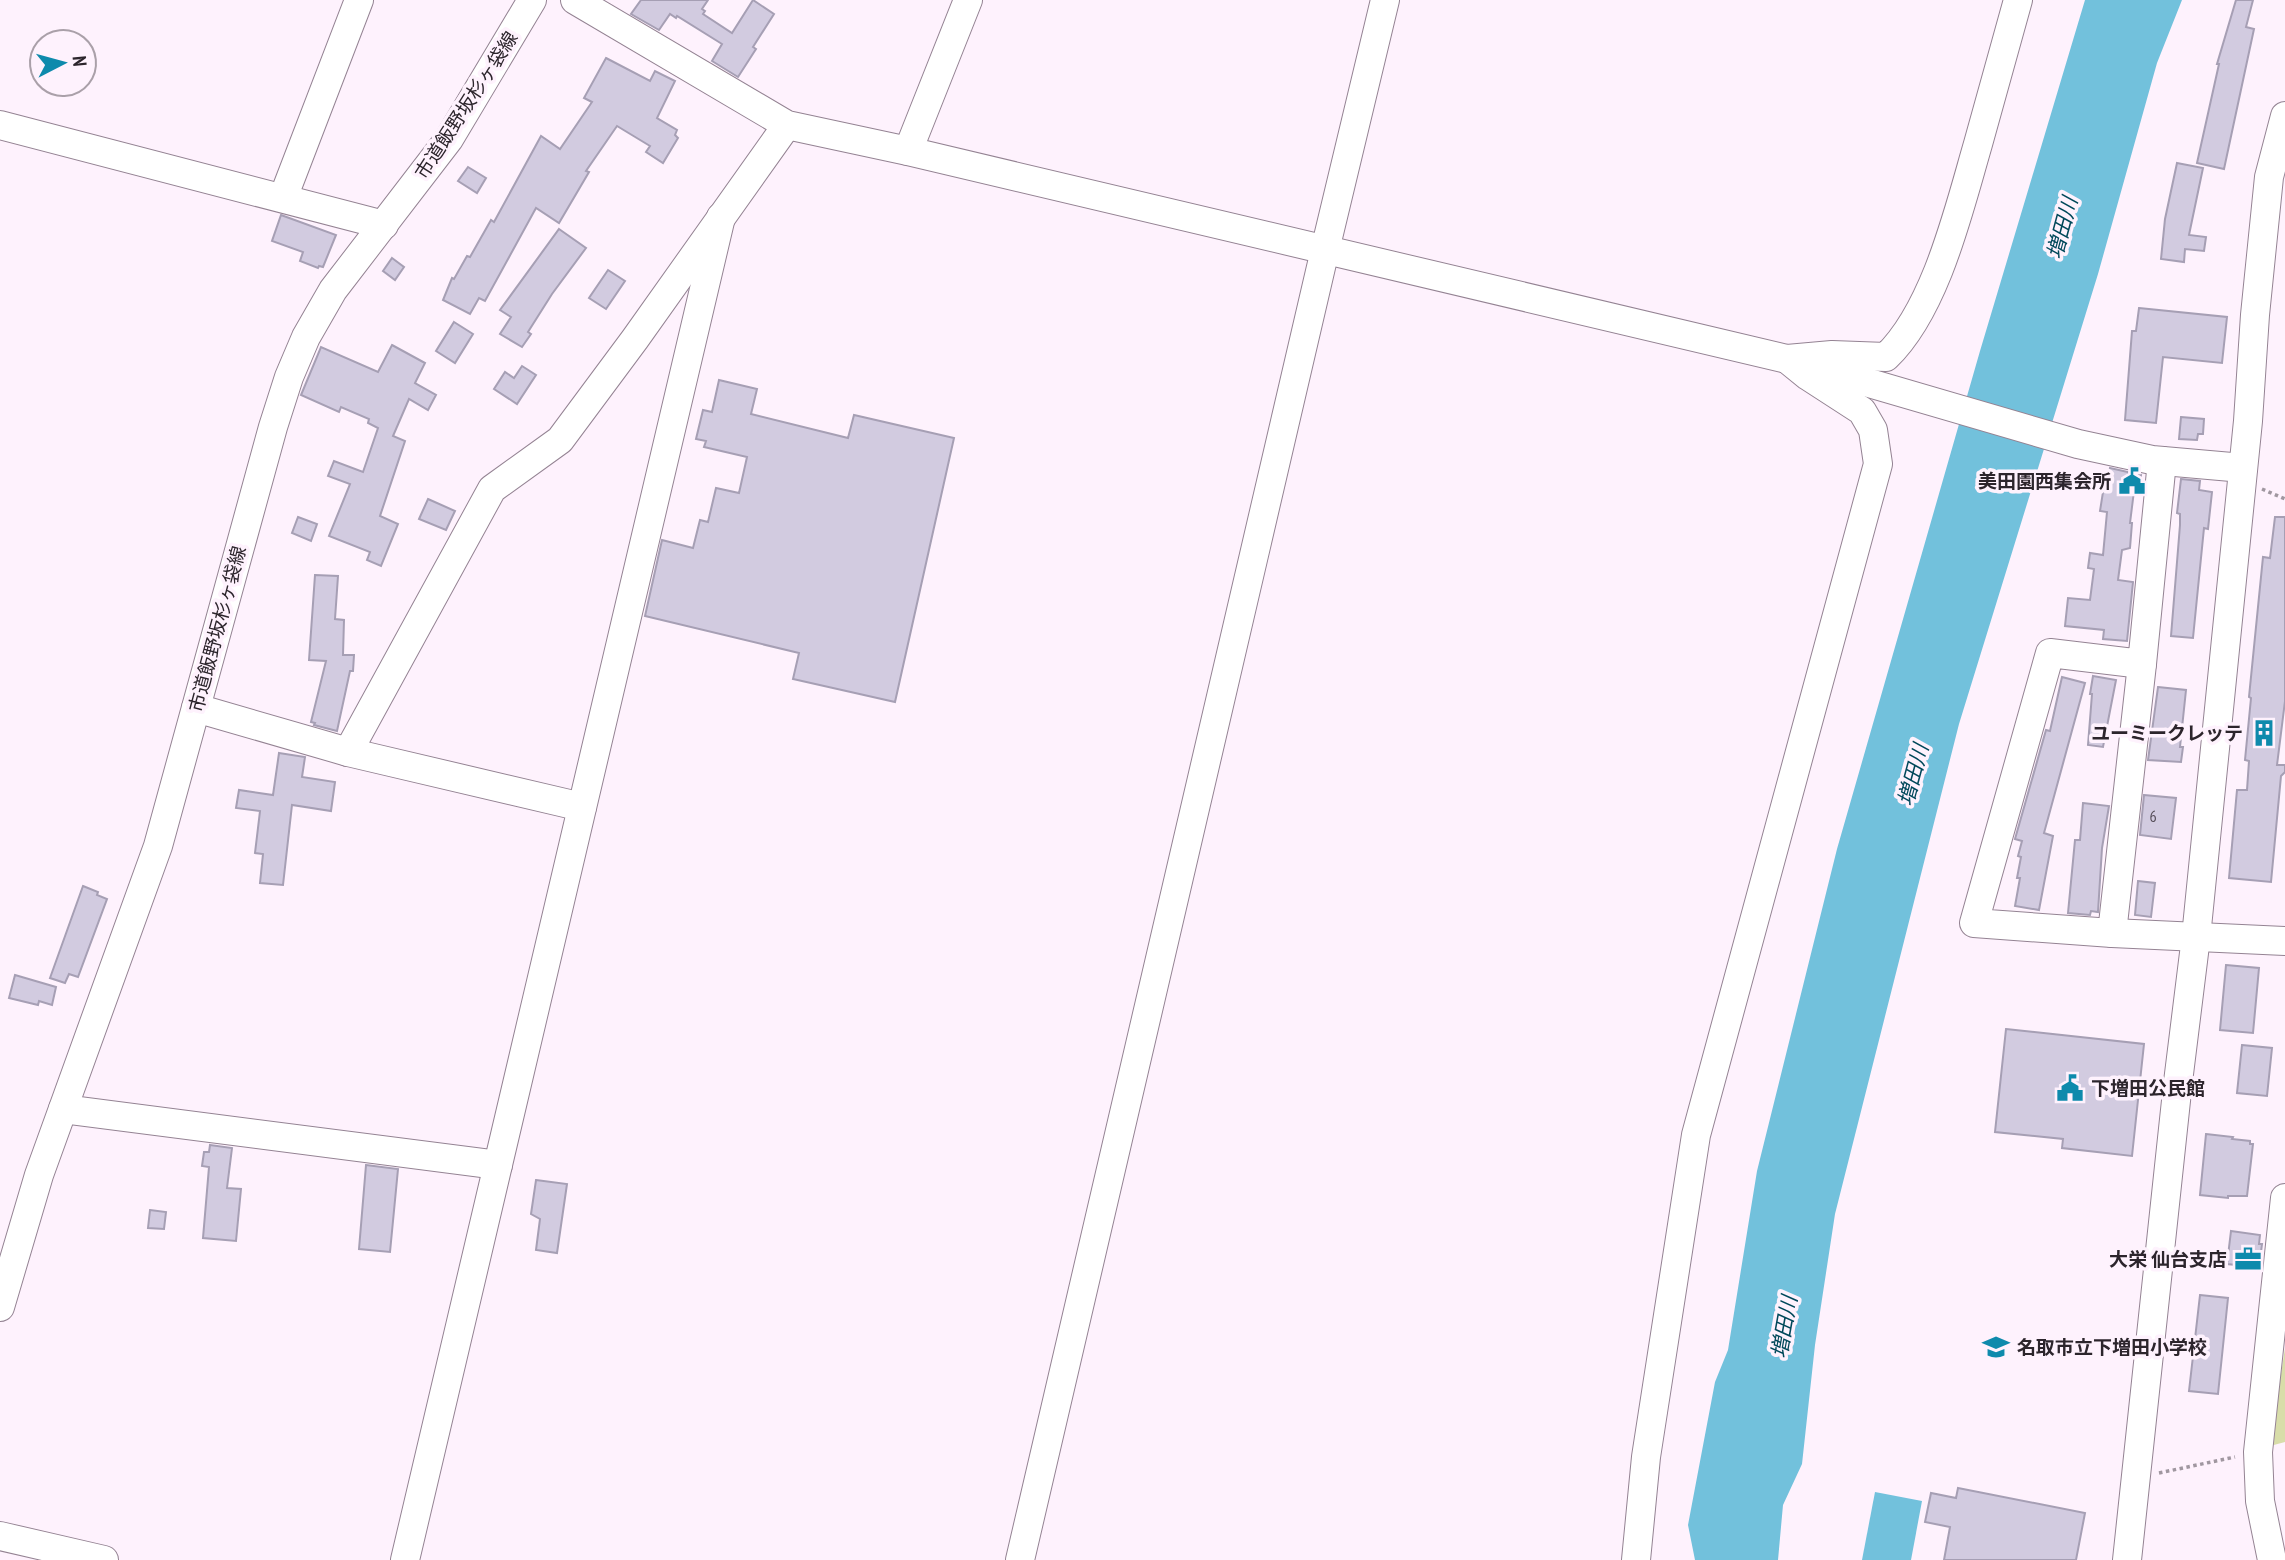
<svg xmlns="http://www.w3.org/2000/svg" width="2285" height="1560" font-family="'PT Sans Narrow','Noto Sans JP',sans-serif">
<rect width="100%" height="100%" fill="#fef2fd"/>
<path fill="#d8dda9" d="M 2285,1348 L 2285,1442 L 2270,1446 Z"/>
<g fill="#72c1dc">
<path d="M 2085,0 L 2182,0 L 2157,63 L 2098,274 L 1959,724 L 1835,1214 L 1815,1345 L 1802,1464 L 1783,1505 L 1778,1560 L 1695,1560 L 1688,1525 L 1715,1382 L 1728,1350 L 1757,1171 L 1837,849 L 1980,351 Z"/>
<path d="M 1875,1492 L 1922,1501 L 1911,1560 L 1862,1560 Z"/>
</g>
<g fill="#d2cbe0" stroke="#a69fb4" stroke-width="2">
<path d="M 641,0 L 708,0 L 702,9 L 705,11 L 703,14 L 732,33 L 753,0 L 774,14 L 753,47 L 756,49 L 738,77 L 712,61 L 722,44 L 677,16 L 676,18 L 670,14 L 659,30 L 631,14 Z"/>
<path d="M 2236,0 L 2253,0 L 2246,27 L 2254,29 L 2224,169 L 2197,163 L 2219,64 L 2217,64 Z"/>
<path d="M 606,58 L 650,81 L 655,71 L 675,81 L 657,118 L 677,130 L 675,135 L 678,138 L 663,163 L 646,152 L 650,146 L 617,126 L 586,171 L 589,172 L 559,223 L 536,208 L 485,301 L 479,298 L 470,314 L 443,300 L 452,278 L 454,279 L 467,256 L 470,257 L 491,220 L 494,222 L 541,136 L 560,149 L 592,102 L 584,98 Z"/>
<path d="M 2177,163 L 2203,168 L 2189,235 L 2206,237 L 2204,251 L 2185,249 L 2184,262 L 2161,259 L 2165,219 Z"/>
<path d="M 468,167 L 486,178 L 477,193 L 458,181 Z"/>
<path d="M 281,215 L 336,235 L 323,267 L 319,266 L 318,268 L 300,261 L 303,252 L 272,241 Z"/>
<path d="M 559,229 L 586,248 L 552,294 L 528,332 L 531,334 L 522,347 L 500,334 L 511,317 L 500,310 Z"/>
<path d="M 392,258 L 404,267 L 395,280 L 383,271 Z"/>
<path d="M 608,270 L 625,281 L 606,309 L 589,298 Z"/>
<path d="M 2139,308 L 2227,317 L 2222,363 L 2163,357 L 2156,423 L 2125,420 L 2132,331 L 2136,331 Z"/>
<path d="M 454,322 L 473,334 L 455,363 L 436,351 Z"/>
<path d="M 392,345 L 425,363 L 415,383 L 436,395 L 428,410 L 409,399 L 393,436 L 405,441 L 380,516 L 398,524 L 381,566 L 367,560 L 370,552 L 329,536 L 350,484 L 328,476 L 334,461 L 363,472 L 378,428 L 368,423 L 369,419 L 341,407 L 339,412 L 301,395 L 321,347 L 378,372 Z"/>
<path d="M 522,366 L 536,375 L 517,404 L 494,389 L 505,372 L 514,378 Z"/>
<path d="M 719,380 L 757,389 L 751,414 L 848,438 L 854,415 L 954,438 L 895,702 L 793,679 L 799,653 L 645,616 L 662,540 L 693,548 L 700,520 L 708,522 L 716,488 L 739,493 L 747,457 L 704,447 L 706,441 L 696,439 L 703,410 L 712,412 Z"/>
<path d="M 2181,417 L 2204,419 L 2203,434 L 2198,434 L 2197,440 L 2179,439 Z"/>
<path d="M 2110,468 L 2141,475 L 2139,491 L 2134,491 L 2130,523 L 2132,523 L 2130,548 L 2122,550 L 2118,580 L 2133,582 L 2127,641 L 2103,639 L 2104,630 L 2065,626 L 2068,598 L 2090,600 L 2094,569 L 2088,568 L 2090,553 L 2103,555 L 2107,512 L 2100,511 L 2106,473 L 2109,473 Z"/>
<path d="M 2181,479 L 2200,481 L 2199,490 L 2212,492 L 2208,529 L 2204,528 L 2193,638 L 2171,636 L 2180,525 L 2180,514 L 2177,513 Z"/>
<path d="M 428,499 L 455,511 L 446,530 L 419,519 Z"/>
<path d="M 298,517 L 317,524 L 311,541 L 292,533 Z"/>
<path d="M 2275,517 L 2285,517 L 2285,701 L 2277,765 L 2285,765 L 2285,772 L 2281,776 L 2271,882 L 2229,878 L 2237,790 L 2247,790 L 2249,761 L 2245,760 L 2251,698 L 2249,697 L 2263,557 L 2270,558 Z"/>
<path d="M 315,575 L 338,576 L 335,619 L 344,620 L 343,655 L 354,655 L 353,671 L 350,671 L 337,731 L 314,725 L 315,723 L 311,722 L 326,661 L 309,660 Z"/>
<path d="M 2093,676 L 2116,680 L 2103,747 L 2088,745 L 2092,694 L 2090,694 Z"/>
<path d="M 2062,677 L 2085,683 L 2044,833 L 2053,836 L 2039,910 L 2015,906 L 2020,878 L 2017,878 L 2021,857 L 2018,856 L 2022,841 L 2015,839 L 2046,730 L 2050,731 Z"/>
<path d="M 2158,687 L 2186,690 L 2180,747 L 2183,747 L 2181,762 L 2148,760 Z"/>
<path d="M 279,753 L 305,757 L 302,777 L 335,782 L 331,811 L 292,805 L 283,885 L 260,883 L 263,854 L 255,853 L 260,811 L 236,808 L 239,790 L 273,795 Z"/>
<path d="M 2144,795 L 2176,798 L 2171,839 L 2140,835 Z"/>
<path d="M 2083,803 L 2109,806 L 2102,848 L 2098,912 L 2091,911 L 2090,915 L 2068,913 L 2075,840 L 2080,840 Z"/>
<path d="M 2138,881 L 2155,883 L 2151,917 L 2135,915 Z"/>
<path d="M 83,886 L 98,892 L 97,895 L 107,899 L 78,977 L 69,974 L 65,983 L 50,978 Z"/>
<path d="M 2226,965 L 2259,968 L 2253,1033 L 2220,1030 Z"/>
<path d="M 15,975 L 56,987 L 52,1005 L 39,1001 L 38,1005 L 9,998 Z"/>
<path d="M 2006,1029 L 2144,1044 L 2132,1156 L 2062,1148 L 2063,1139 L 1995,1132 Z"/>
<path d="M 2242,1045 L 2272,1048 L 2267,1096 L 2237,1093 Z"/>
<path d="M 2206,1134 L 2233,1137 L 2232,1139 L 2250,1141 L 2250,1144 L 2253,1144 L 2247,1196 L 2228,1196 L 2228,1198 L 2200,1195 Z"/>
<path d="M 210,1145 L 232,1148 L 227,1188 L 241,1189 L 236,1241 L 203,1238 L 209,1167 L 202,1166 L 204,1152 L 209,1152 Z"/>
<path d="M 366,1165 L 398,1169 L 390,1252 L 359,1249 Z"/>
<path d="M 536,1180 L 567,1184 L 557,1253 L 536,1250 L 540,1219 L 531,1214 Z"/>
<path d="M 150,1210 L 166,1212 L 164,1229 L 148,1228 Z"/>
<path d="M 2231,1231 L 2260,1235 L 2259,1244 L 2262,1244 L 2260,1260 L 2257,1260 L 2256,1267 L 2227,1264 Z"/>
<path d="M 2200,1295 L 2228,1298 L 2218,1394 L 2189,1391 Z"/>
<path d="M 1958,1488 L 2085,1513 L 2076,1560 L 1944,1560 L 1950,1527 L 1925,1522 L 1931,1493 L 1956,1498 Z"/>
</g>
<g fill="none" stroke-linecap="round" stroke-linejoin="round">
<defs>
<g id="minor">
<path d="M 575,0 L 787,125 L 908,151 L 1787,359 L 2078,444 L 2152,460 L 2243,468"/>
<path d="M 0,125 L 384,225"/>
<path d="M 908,151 L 968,0"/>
<path d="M 283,198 L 359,0"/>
<path d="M 2162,461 L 2142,664 L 2050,653 L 1974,923 L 2112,933 L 2285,941"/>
<path d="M 196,708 L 348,752 L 582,807"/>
<path d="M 348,752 L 492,489 L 560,440 L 635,339 L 787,125"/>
<path d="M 2112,933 L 2142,664"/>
<path d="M 63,1109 L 498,1165"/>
<path d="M 0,1307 L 39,1175 L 158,846 L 273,427 L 289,377 L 306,337 L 333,290 L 449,139 L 532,0"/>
<path d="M 0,1536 L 104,1560"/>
<path d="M 405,1560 L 721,217"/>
<path d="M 1020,1560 L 1325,250 L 1385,0"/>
<path d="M 1636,1560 L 1646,1457 L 1696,1135 L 1878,464 L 1873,430 L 1862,411 L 1808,376 L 1787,359 L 1832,355 L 1886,357 C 1936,309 1959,209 1978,144 C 1991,96 2005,48 2018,0"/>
<path d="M 2127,1560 L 2178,1082 L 2196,937 L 2248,421 L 2255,315 L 2269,177 L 2285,116"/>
<path d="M 2272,1560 L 2260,1501 L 2258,1452 L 2285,1198"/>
</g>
</defs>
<use href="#minor" stroke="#948393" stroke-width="30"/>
<g stroke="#a097a0" stroke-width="3.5" stroke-dasharray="3.5 3.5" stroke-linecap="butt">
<path d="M 2262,489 L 2285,499"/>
<path d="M 2159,1473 L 2235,1457"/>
</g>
<use href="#minor" stroke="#fff" stroke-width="28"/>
</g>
<defs>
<symbol id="civic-bare" viewBox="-9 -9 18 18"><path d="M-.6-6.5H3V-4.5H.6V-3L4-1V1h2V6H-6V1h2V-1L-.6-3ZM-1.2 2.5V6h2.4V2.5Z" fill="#0e8aac" stroke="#fef2fd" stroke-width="2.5" paint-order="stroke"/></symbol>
<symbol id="building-bare" viewBox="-9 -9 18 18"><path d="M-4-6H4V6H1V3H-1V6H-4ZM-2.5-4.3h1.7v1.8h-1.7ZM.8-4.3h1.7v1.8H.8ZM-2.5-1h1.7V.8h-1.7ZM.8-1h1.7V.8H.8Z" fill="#0e8aac" stroke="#fef2fd" stroke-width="2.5" paint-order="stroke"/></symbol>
<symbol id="office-bare" viewBox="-9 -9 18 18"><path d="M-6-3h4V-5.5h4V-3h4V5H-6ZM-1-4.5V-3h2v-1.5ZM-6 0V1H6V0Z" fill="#0e8aac" stroke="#fef2fd" stroke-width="2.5" paint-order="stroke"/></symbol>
<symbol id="school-bare" viewBox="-9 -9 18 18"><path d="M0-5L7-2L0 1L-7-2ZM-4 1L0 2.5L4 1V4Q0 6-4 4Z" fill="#0e8aac" stroke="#fef2fd" stroke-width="2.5" paint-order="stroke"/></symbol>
</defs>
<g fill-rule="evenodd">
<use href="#civic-bare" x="2113" y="462" width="38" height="38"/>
<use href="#building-bare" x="2245" y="714" width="38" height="38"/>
<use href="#civic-bare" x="2051" y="1069" width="38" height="38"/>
<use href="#office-bare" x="2229" y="1240" width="38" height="38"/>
<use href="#school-bare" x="1977" y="1328" width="38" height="38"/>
</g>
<g text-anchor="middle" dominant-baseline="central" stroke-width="7" stroke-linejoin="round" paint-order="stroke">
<g font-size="16" fill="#564e59">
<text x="2153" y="816">6</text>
</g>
<g font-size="19" fill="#2c252c" stroke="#fef2fd">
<text transform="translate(466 105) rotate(-57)">市道飯野坂杉ヶ袋線</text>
<text transform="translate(217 629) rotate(-75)">市道飯野坂杉ヶ袋線</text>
</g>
<g font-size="19" font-weight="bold" fill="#2c252c" stroke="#fef2fd" text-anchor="end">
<text x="2111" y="481">美田園西集会所</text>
<text x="2243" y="733">ユーミークレッテ</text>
<text x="2091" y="1088" text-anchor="start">下増田公民館</text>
<text x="2227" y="1259">大栄 仙台支店</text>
<text x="2017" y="1347" text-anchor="start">名取市立下増田小学校</text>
</g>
<g font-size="21" font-style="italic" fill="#00485a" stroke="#fef2fd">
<text transform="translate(2062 228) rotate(-75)">増田川</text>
<text transform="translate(1913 775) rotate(-75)">増田川</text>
<text transform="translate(1784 1327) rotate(-80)">増田川</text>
</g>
</g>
<g transform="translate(63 63) rotate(84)"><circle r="33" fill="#fef2fd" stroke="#aaa0a9" stroke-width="2"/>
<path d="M0-5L12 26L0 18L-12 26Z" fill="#0e8aac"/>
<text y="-10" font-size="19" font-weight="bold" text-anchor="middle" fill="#2c252c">N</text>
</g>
</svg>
